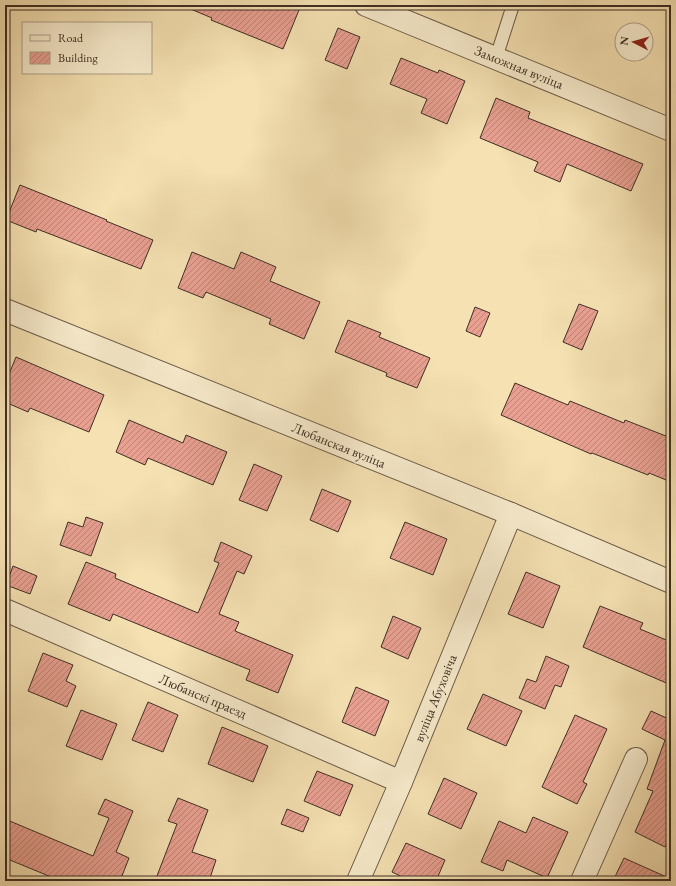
<svg xmlns="http://www.w3.org/2000/svg" width="676" height="886" font-family="'EB Garamond',serif">
<defs>
<pattern id="building-hatch" width="6" height="6" patternUnits="userSpaceOnUse"><rect width="6" height="6" fill="#e9a091"/><path d="M-1 1l2-2M0 6l6-6M5 7l2-2" fill="none" stroke="#be8376"/></pattern>
</defs>
<rect width="100%" height="100%" fill="#f5e1b2"/>
<filter id="stains"><feTurbulence type="fractalNoise" baseFrequency=".005" numOctaves="4"/><feColorMatrix values="0 0 0 0 .2 0 0 0 0 .09 0 0 0 0 .02 0 0 0 .5 -.17"/></filter>
<radialGradient id="worn" r=".72"><stop offset=".6" stop-color="#630" stop-opacity="0"/><stop offset="1" stop-color="#630" stop-opacity=".3"/></radialGradient>
<g fill="url(#building-hatch)" stroke="#3f2e25">
<path d="M 181,5 L 286,5 L 299,10 L 283,49 L 211,20 L 212,18 Z"/>
<path d="M 338,28 L 360,37 L 347,69 L 325,60 Z"/>
<path d="M 401,58 L 438,73 L 439,70 L 465,81 L 447,124 L 421,113 L 427,99 L 390,84 Z"/>
<path d="M 496,98 L 530,112 L 528,118 L 643,164 L 631,191 L 567,164 L 560,182 L 534,171 L 538,162 L 480,138 Z"/>
<path d="M 20,185 L 107,220 L 106,221 L 153,240 L 141,269 L 37,229 L 36,232 L 6,220 Z"/>
<path d="M 192,252 L 234,269 L 241,252 L 276,267 L 270,281 L 320,302 L 304,339 L 269,324 L 271,319 L 206,292 L 203,298 L 178,288 Z"/>
<path d="M 579,304 L 598,311 L 582,350 L 563,342 Z"/>
<path d="M 475,307 L 490,313 L 480,337 L 466,331 Z"/>
<path d="M 348,320 L 381,333 L 379,337 L 430,358 L 417,388 L 386,376 L 387,373 L 335,352 Z"/>
<path d="M 16,357 L 104,395 L 89,432 L 30,408 L 28,412 L 5,402 L 5,384 Z"/>
<path d="M 515,383 L 568,405 L 570,401 L 624,423 L 625,420 L 671,438 L 671,482 L 649,473 L 648,475 L 592,453 L 591,454 L 501,415 Z"/>
<path d="M 129,420 L 183,443 L 186,435 L 227,452 L 213,485 L 148,458 L 145,465 L 116,452 Z"/>
<path d="M 254,464 L 282,476 L 267,511 L 239,500 Z"/>
<path d="M 322,489 L 351,501 L 338,532 L 310,520 Z"/>
<path d="M 86,517 L 103,523 L 91,556 L 60,545 L 68,522 L 83,527 Z"/>
<path d="M 405,522 L 447,539 L 433,575 L 390,558 Z"/>
<path d="M 221,542 L 252,556 L 244,574 L 237,571 L 219,614 L 239,622 L 235,631 L 293,655 L 278,693 L 246,680 L 250,670 L 113,614 L 110,621 L 68,604 L 86,562 L 116,574 L 115,578 L 198,613 L 219,563 L 214,561 Z"/>
<path d="M 13,566 L 37,576 L 30,594 L 6,585 Z"/>
<path d="M 526,572 L 560,586 L 543,628 L 508,614 Z"/>
<path d="M 600,606 L 643,623 L 640,629 L 671,642 L 671,685 L 583,647 Z"/>
<path d="M 393,616 L 421,628 L 408,659 L 381,647 Z"/>
<path d="M 43,653 L 73,665 L 66,681 L 76,686 L 67,707 L 28,691 Z"/>
<path d="M 546,656 L 569,666 L 561,687 L 555,685 L 545,709 L 519,698 L 527,679 L 536,682 Z"/>
<path d="M 356,687 L 389,701 L 375,736 L 342,722 Z"/>
<path d="M 483,694 L 522,711 L 506,746 L 467,729 Z"/>
<path d="M 148,702 L 178,715 L 163,752 L 132,740 Z"/>
<path d="M 81,710 L 117,724 L 102,760 L 66,746 Z"/>
<path d="M 651,711 L 671,720 L 671,833 L 665,847 L 635,832 L 653,791 L 647,789 L 665,740 L 642,729 Z"/>
<path d="M 575,715 L 607,729 L 583,782 L 587,784 L 577,804 L 542,787 Z"/>
<path d="M 222,727 L 268,746 L 253,782 L 208,764 Z"/>
<path d="M 317,771 L 353,785 L 340,816 L 304,801 Z"/>
<path d="M 444,778 L 477,793 L 461,829 L 428,814 Z"/>
<path d="M 178,798 L 208,810 L 192,852 L 216,860 L 209,881 L 155,881 L 177,824 L 168,821 Z"/>
<path d="M 105,799 L 133,811 L 116,852 L 129,858 L 120,881 L 61,881 L 5,858 L 5,819 L 93,856 L 109,818 L 98,814 Z"/>
<path d="M 287,809 L 309,818 L 303,832 L 281,824 Z"/>
<path d="M 533,817 L 568,832 L 547,878 L 507,860 L 503,871 L 481,862 L 499,821 L 526,833 Z"/>
<path d="M 406,843 L 445,860 L 436,881 L 411,881 L 392,872 Z"/>
<path d="M 624,858 L 671,879 L 671,881 L 613,881 Z"/>
</g>
<g fill="none" stroke-linecap="round" stroke-linejoin="round">
<defs>
<path id="service" d="M 496,58 L 513,5"/>
<g id="minor">
<path d="M 366,5 L 671,130"/>
<path d="M 5,310 L 511,514 L 671,582"/>
<path d="M 5,610 L 401,782"/>
<path d="M 358,881 L 401,782 L 511,514"/>
<path d="M 582,881 L 636,759"/>
</g>
</defs>
<use href="#service" stroke="#6c5b48" stroke-width="14"/>
<use href="#minor" stroke="#6c5b48" stroke-width="24"/>
<use href="#service" stroke="#f8eccd" stroke-width="12"/>
<use href="#minor" stroke="#f8eccd" stroke-width="22"/>
</g>
<g text-anchor="middle" dominant-baseline="central" stroke-width="4" stroke-linejoin="round" paint-order="stroke">
<g font-size="14" fill="#3f2e25" stroke="#f8eccd">
<text transform="translate(519 67) rotate(22)">Заможная вуліца</text>
<text transform="translate(339 445) rotate(22)">Любанская вуліца</text>
<text transform="translate(203 696) rotate(23)">Любанскі праезд</text>
<text transform="translate(435 698) rotate(-68)">вуліца Абуховіча</text>
</g>
</g>
<rect width="676" height="886" fill="none" stroke="#f5e1b2" stroke-width="20"/>
<rect x="6" y="6" width="664" height="874" fill="none" stroke="#3f2e25" stroke-width="2"/>
<rect x="10" y="10" width="656" height="866" fill="none" stroke="#3f2e25"/>
<rect x="22" y="22" width="130" height="52" fill="#f8eccd" stroke="#aea08a"/>
<rect x="30" y="35" width="20" height="6" fill="#f8eccd" stroke="#aea08a"/>
<text x="58" y="42" font-size="12" fill="#3f2e25">Road</text>
<rect x="30" y="52" width="20" height="12" fill="url(#building-hatch)" stroke="#aea08a"/>
<text x="58" y="62" font-size="12" fill="#3f2e25">Building</text>
<g transform="translate(634 42) rotate(276)"><circle r="19" fill="#f8eccd" stroke="#aea08a"/>
<path d="M0-3L7 15L0 10L-7 15Z" fill="#8f2418"/>
<text y="-6" font-size="11" font-weight="bold" text-anchor="middle" fill="#3f2e25">N</text>
</g>
<rect width="100%" height="100%" filter="url(#stains)"/>
<rect width="100%" height="100%" fill="url(#worn)"/>
</svg>
